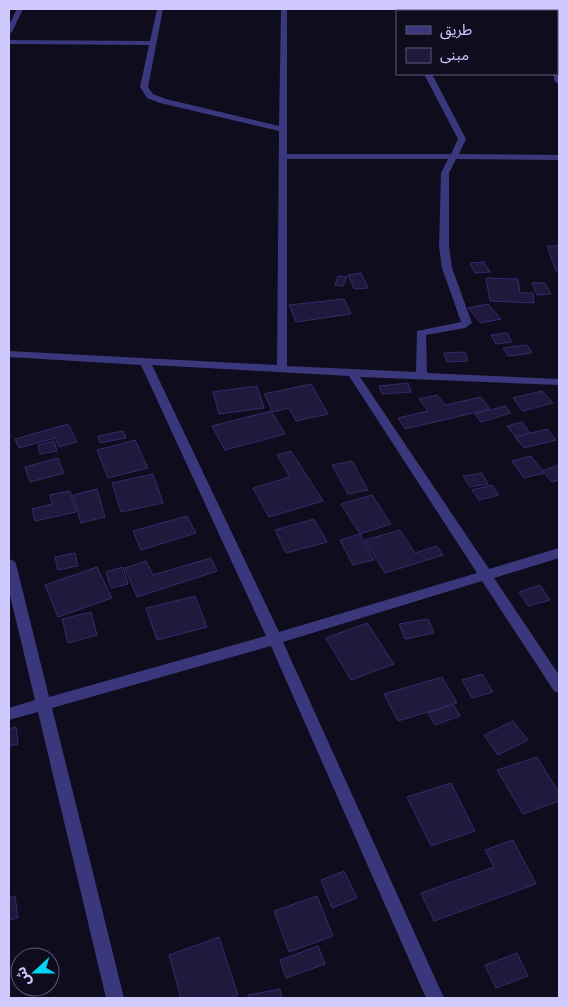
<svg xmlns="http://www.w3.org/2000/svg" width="568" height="1007" font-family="Overpass,'Noto Sans Arabic',sans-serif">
<rect width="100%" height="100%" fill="#0f0c1e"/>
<g fill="#21183e" stroke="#382a6a">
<path d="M 547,246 L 559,246 L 559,271 L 556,271 Z"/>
<path d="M 484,262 L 490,272 L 475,273 L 470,263 Z"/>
<path d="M 361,273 L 368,288 L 354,289 L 348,275 Z"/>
<path d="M 338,276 L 347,277 L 343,286 L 335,285 Z"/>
<path d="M 486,278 L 518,279 L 520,293 L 533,293 L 534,303 L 490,301 Z"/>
<path d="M 532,283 L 545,283 L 551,294 L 537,295 Z"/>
<path d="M 344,299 L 351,314 L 296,322 L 289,305 Z"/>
<path d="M 488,304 L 501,319 L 481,323 L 468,308 Z"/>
<path d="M 507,333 L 512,342 L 496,344 L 491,335 Z"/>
<path d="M 527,345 L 532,353 L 508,356 L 503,348 Z"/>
<path d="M 465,352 L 468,361 L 447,362 L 444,353 Z"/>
<path d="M 408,383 L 411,392 L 382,394 L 379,386 Z"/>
<path d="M 311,384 L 328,414 L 296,421 L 289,408 L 273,412 L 264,394 Z"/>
<path d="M 257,386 L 264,408 L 219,414 L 213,392 Z"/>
<path d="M 542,391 L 553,403 L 523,411 L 513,398 Z"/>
<path d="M 437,395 L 445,405 L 481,397 L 490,409 L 405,429 L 398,418 L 428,411 L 419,399 Z"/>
<path d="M 505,406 L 511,413 L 481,422 L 475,414 Z"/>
<path d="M 271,411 L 285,434 L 225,450 L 212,426 Z"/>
<path d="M 522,422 L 530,433 L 516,437 L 507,426 Z"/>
<path d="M 68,424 L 77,442 L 59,447 L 55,438 L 19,448 L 15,439 Z"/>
<path d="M 547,429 L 556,440 L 524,448 L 515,437 Z"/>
<path d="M 123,431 L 126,438 L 100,443 L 98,436 Z"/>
<path d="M 135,440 L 148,468 L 108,478 L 97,450 Z"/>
<path d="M 54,441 L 57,451 L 40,454 L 38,445 Z"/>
<path d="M 291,451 L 323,501 L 269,517 L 253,488 L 290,477 L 277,455 Z"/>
<path d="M 531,456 L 544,473 L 524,478 L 512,461 Z"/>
<path d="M 58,458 L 64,473 L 30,482 L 25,467 Z"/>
<path d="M 352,461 L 368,490 L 348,494 L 332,465 Z"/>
<path d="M 559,465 L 559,480 L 552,482 L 542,471 Z"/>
<path d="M 482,473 L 488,484 L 470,487 L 463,476 Z"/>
<path d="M 153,474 L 163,503 L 121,512 L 112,483 Z"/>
<path d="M 492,485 L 499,495 L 479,500 L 472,490 Z"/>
<path d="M 97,489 L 105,517 L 81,523 L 73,495 Z"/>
<path d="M 70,491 L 76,512 L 35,521 L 32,509 L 52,504 L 50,495 Z"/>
<path d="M 372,495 L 391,524 L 360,534 L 341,504 Z"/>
<path d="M 187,516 L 196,533 L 141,550 L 133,531 Z"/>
<path d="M 314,519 L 327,542 L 286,553 L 275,530 Z"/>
<path d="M 400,530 L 415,553 L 437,546 L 443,555 L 385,573 L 365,540 Z"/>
<path d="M 360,534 L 374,560 L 353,565 L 340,540 Z"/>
<path d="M 75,553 L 78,566 L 58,570 L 55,557 Z"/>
<path d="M 211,558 L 217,571 L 137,597 L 125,568 L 146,561 L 153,575 Z"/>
<path d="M 97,567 L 112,598 L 58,617 L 45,585 Z"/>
<path d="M 123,567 L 128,584 L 111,588 L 106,572 Z"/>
<path d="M 540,585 L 550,600 L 528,606 L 519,592 Z"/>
<path d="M 195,596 L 207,627 L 157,640 L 146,608 Z"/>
<path d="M 91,612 L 97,635 L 68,643 L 62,619 Z"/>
<path d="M 428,619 L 434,633 L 405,639 L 399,624 Z"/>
<path d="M 367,623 L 394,664 L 351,680 L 326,638 Z"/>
<path d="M 482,674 L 493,692 L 472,698 L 462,680 Z"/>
<path d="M 442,677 L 457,703 L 398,721 L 384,694 Z"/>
<path d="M 453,704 L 460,716 L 435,725 L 428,713 Z"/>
<path d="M 513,721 L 528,740 L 498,755 L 484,735 Z"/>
<path d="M 16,727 L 18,744 L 9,746 L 9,729 Z"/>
<path d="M 537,757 L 559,793 L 559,801 L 523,814 L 497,770 Z"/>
<path d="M 451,783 L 475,831 L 431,846 L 407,797 Z"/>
<path d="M 513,840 L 536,884 L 434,921 L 421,893 L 494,867 L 485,850 Z"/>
<path d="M 344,871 L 357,898 L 332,908 L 321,880 Z"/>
<path d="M 15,896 L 18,918 L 9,920 L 9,898 Z"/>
<path d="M 317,896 L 333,936 L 289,952 L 274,911 Z"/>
<path d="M 219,937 L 238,995 L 230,998 L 181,998 L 169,955 Z"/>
<path d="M 318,946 L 325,964 L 286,978 L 280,960 Z"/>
<path d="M 517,953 L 528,976 L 496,988 L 485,965 Z"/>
<path d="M 280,989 L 282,998 L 248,998 L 248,995 Z"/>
</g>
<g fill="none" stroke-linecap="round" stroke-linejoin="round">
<g fill="#3b377c" fill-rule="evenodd">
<path d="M 17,9 L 23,9 L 12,32 L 9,34 L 9,25 Z"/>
<path d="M 157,9 L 163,9 L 148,87 L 153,94 L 166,99 L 279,126 L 281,9 L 287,9 L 287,154 L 451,154 L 458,139 L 424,74 L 432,74 L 466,139 L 459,154 L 559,155 L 559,160 L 456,159 L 449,173 L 449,246 L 452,268 L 472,323 L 465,328 L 426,335 L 427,373 L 559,379 L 559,385 L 360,377 L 489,569 L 559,548 L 559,558 L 494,578 L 559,675 L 559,693 L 554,691 L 482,581 L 283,642 L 444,998 L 426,998 L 271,646 L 52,708 L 124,998 L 106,998 L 38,712 L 9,720 L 9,708 L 35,700 L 9,591 L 9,559 L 14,561 L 16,564 L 49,697 L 266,636 L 141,365 L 9,357 L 9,351 L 277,365 L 279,131 L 160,103 L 147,98 L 140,87 L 149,45 L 9,44 L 9,40 L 150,41 ZM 287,159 L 448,159 L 441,173 L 439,246 L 442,268 L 461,322 L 417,331 L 416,372 L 287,366 ZM 152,365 L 349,376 L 477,573 L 279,632 Z"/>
<rect x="404" y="9" width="6" height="2"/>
<path d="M 534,9 L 540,9 L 541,11 L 535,11 Z"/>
<path d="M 557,72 L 559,72 L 559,84 L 555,82 L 553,74 L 557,74 Z"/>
</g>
</g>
<rect width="568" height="1007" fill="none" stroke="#d0c9fe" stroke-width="20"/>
<rect x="396" y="10" width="162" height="65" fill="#0f0c1e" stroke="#5c5878"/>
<rect x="406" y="26" width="25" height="8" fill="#3b377c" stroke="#5c5878"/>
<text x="440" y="35" font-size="15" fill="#d0c9fe">طريق</text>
<rect x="406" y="48" width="25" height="15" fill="#21183e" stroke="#5c5878"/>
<text x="440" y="60" font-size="15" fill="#d0c9fe">مبنى</text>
<g transform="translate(35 972) rotate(249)"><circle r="24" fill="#0f0c1e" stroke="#5c5878"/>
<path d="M0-4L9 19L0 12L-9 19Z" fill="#02d4f1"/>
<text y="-8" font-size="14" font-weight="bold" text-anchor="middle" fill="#d0c9fe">ش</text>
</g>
</svg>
